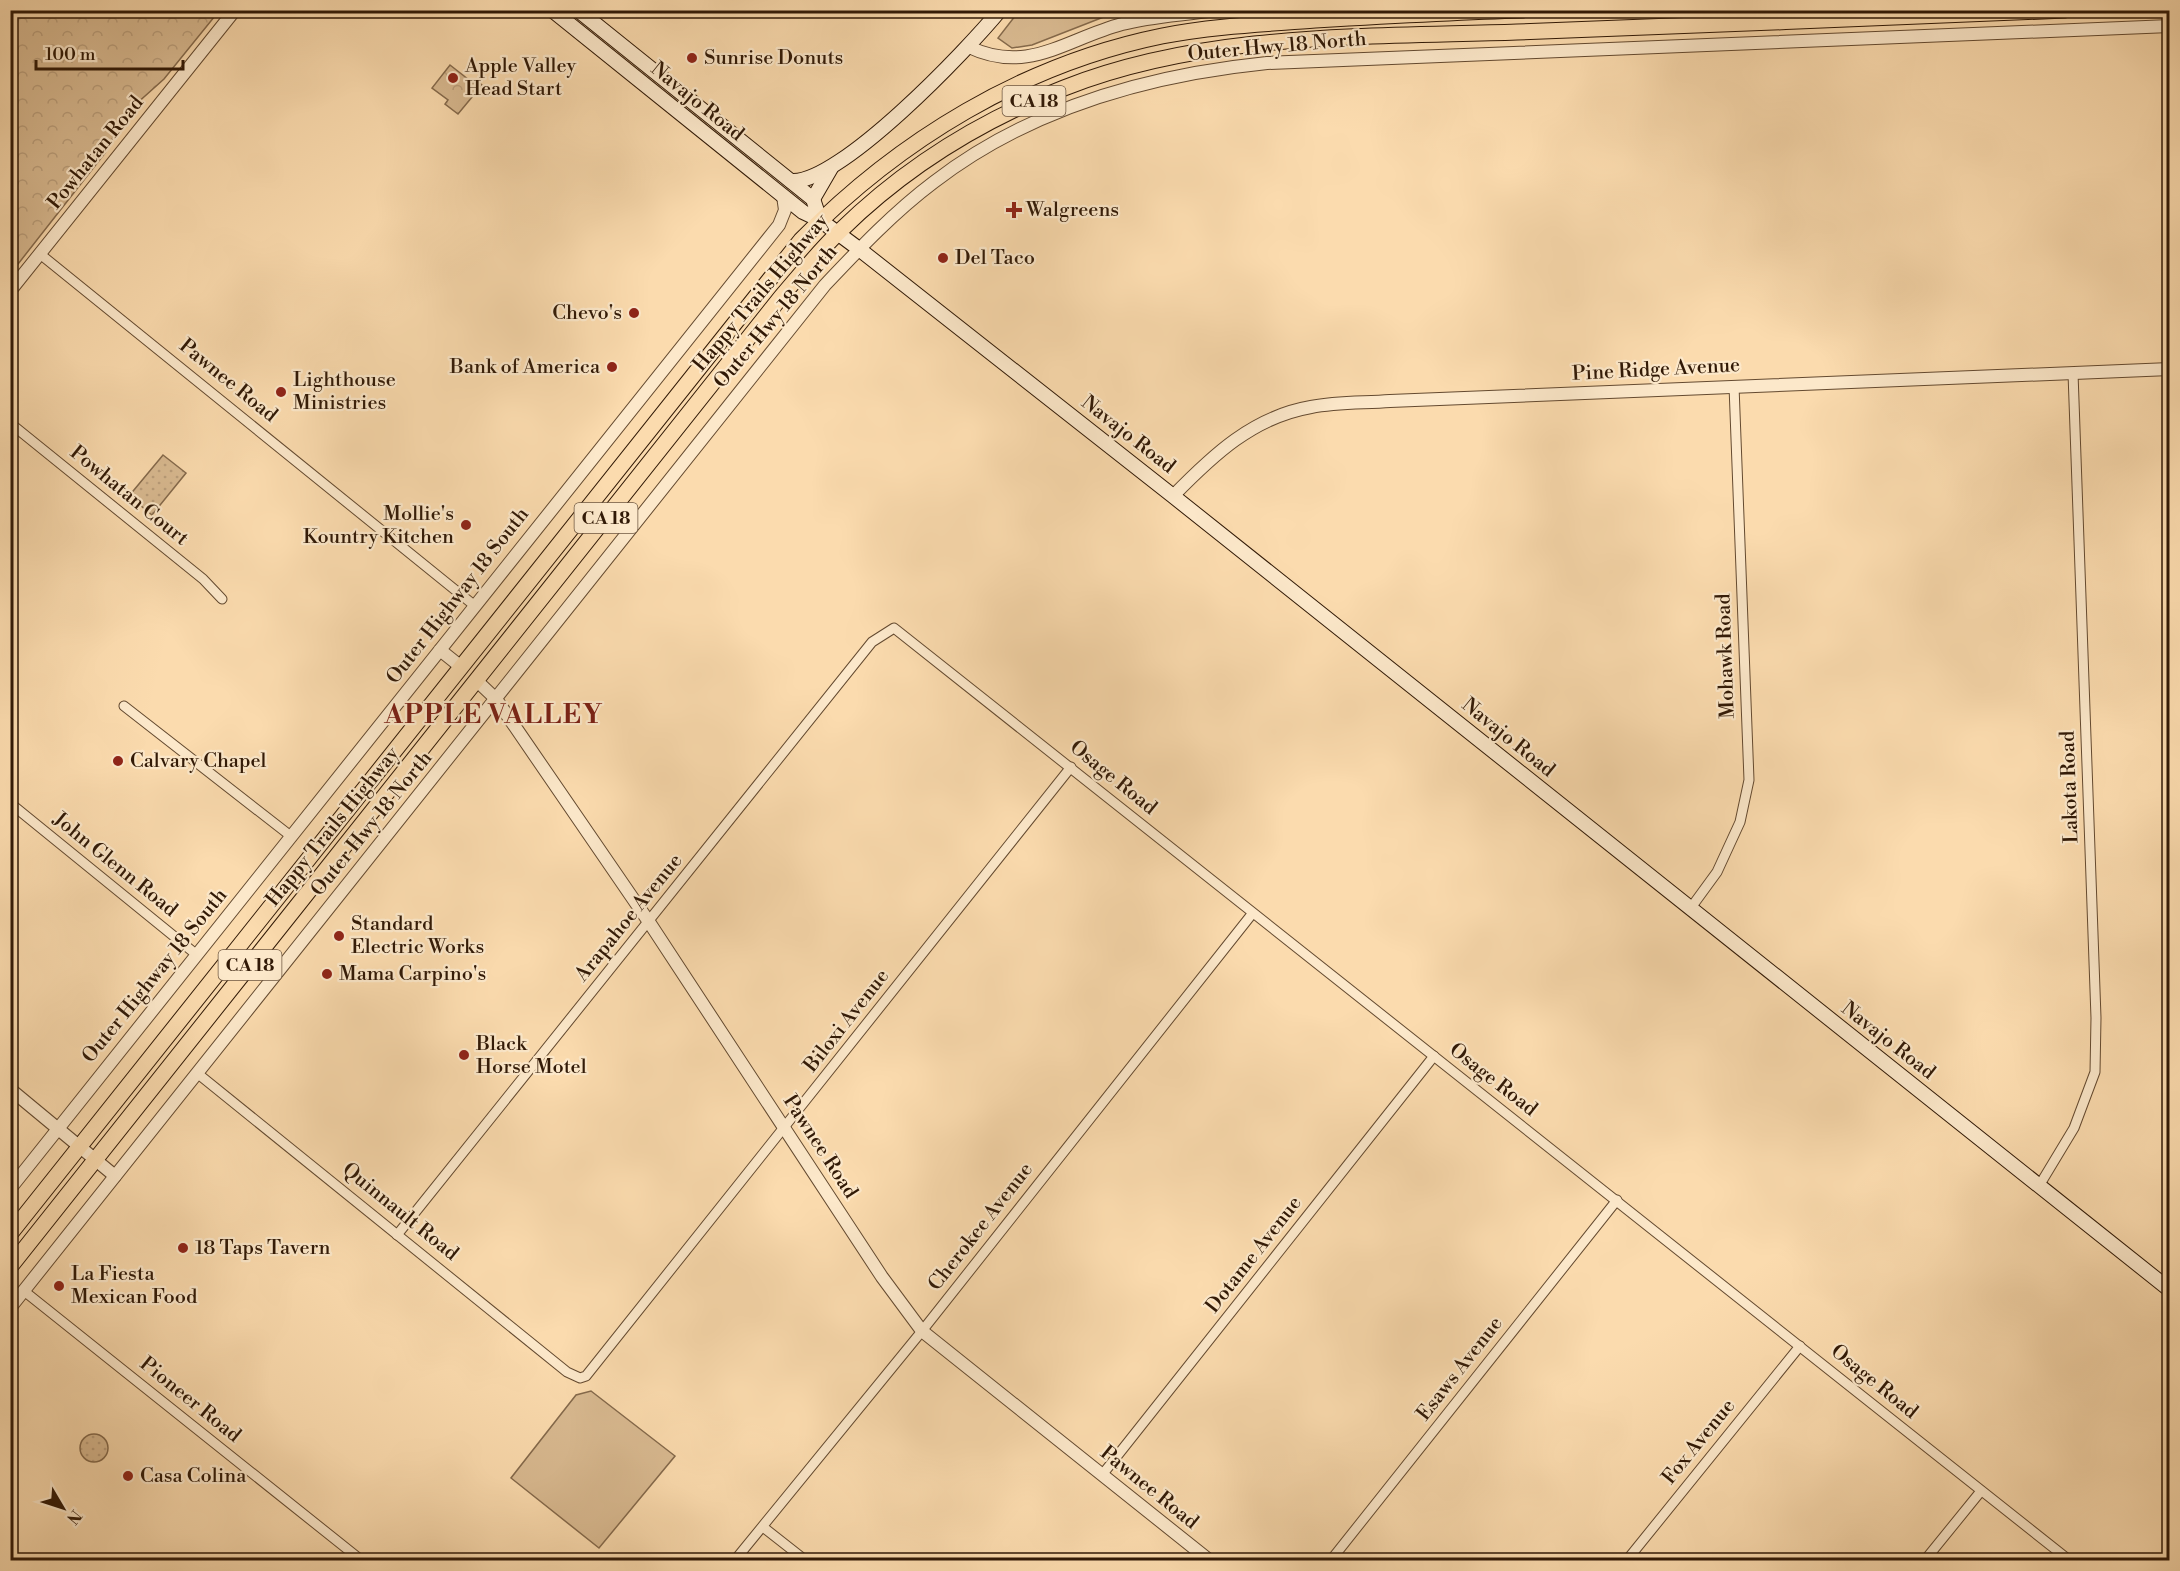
<svg xmlns="http://www.w3.org/2000/svg" width="2180" height="1571" font-family="'Libre Bodoni',serif">
<defs>
<pattern id="park-crowns" width="20" height="18" patternUnits="userSpaceOnUse" patternTransform="scale(1.5)"><rect width="20" height="18" fill="#d9ba91"/><path d="M2 6a3 3 0 1 1 6 0M12 15a3 3 0 1 1 6 0" fill="none" stroke="#bb9f7c"/></pattern>
<pattern id="garden-dots" width="8" height="8" patternUnits="userSpaceOnUse" patternTransform="scale(1.5)"><rect width="8" height="8" fill="#d9ba91"/><path d="M2 2h.1M6 6h.1" fill="none" stroke="#bb9f7c" stroke-width="1.8" stroke-linecap="round"/></pattern>
</defs>
<rect width="100%" height="100%" fill="#fbdbae"/>
<filter id="stains"><feTurbulence type="fractalNoise" baseFrequency=".00333" numOctaves="4"/><feColorMatrix values="0 0 0 0 .2 0 0 0 0 .09 0 0 0 0 .02 0 0 0 .5 -.17"/></filter>
<radialGradient id="worn" r=".72"><stop offset=".6" stop-color="#630" stop-opacity="0"/><stop offset="1" stop-color="#630" stop-opacity=".3"/></radialGradient>
<g fill="#d9ba91" stroke="#856a4c" stroke-width="1.5">
<path d="M 1019,11 L 1019,10 L 1119,11 L 1032,45 L 1012,48 L 998,38 Z"/>
<path d="M 591,1391 L 675,1456 L 599,1548 L 511,1478 L 576,1395 Z"/>
</g>
<g fill="url(#park-crowns)" stroke="#856a4c" stroke-width="1.5">
<path d="M 11,10 L 219,11 L 164,79 L 135,105 L 121,122 L 105,153 L 11,273 Z"/>
<path d="M 450,65 L 473,83 L 476,80 L 482,85 L 458,114 L 445,104 L 448,100 L 432,88 Z"/>
</g>
<g fill="url(#garden-dots)" stroke="#856a4c" stroke-width="1.5">
<path d="M 163,455 L 186,473 L 152,515 L 129,496 Z"/>
<circle cx="94" cy="1448" r="14"/>
</g>
<g fill="none" stroke-linecap="round" stroke-linejoin="round">
<defs>
<g id="minor">
<path d="M 40,254 L 475,606"/>
<path d="M 10,423 L 203,579 L 222,599"/>
<path d="M 124,706 L 292,837"/>
<path d="M 10,803 L 197,955"/>
<path d="M 1690,909 L 1717,872 L 1740,822 L 1749,780 L 1734,386"/>
<path d="M 197,1073 L 567,1372 L 580,1378 L 586,1376 L 1071,767"/>
<path d="M 2039,1186 L 2074,1128 L 2095,1072 L 2096,1018 L 2073,373"/>
<path d="M 397,1235 L 872,642 L 894,628 L 2069,1560"/>
<path d="M 24,1291 L 361,1560"/>
<path d="M 1102,1475 L 1434,1056"/>
<path d="M 763,1527 L 805,1560"/>
<path d="M 735,1560 L 922,1331 L 1252,914"/>
<path d="M 1331,1560 L 1617,1200"/>
<path d="M 1627,1560 L 1800,1346"/>
<path d="M 1925,1560 L 1981,1491"/>
</g>
<g id="tertiary">
<path d="M 969,47 C 1028,75 1066,39 1122,24 C 1152,16 1184,15 1214,10"/>
<path d="M 10,291 L 235,10"/>
<path d="M 1173,496 C 1213,455 1253,417 1311,407 C 1337,402 1364,403 1390,401 L 2170,369"/>
<path d="M 440,650 L 460,666"/>
<path d="M 477,681 L 496,699 L 649,922 L 882,1277 L 922,1331 L 1209,1560"/>
<path d="M 10,1089 L 115,1176"/>
<path d="M 10,1189 L 779,225 L 785,210 L 783,196"/>
<path d="M 10,1308 L 825,285 C 859,249 894,212 934,182 C 1030,108 1148,75 1267,63 L 2170,26"/>
</g>
<g id="secondary">
<path d="M 552,10 L 803,212 L 820,220 L 859,249 L 1173,496 L 2170,1290"/>
<path d="M 578,10 L 813,199 L 820,220"/>
<path d="M 791,181 C 839,185 968,49 1000,10"/>
<path d="M 813,199 L 831,168"/>
</g>
<g id="primary">
<path d="M 10,1234 L 801,240 C 899,140 1024,64 1162,36 C 1213,26 1264,24 1315,20 C 1384,16 1453,12 1523,10"/>
<path d="M 10,1267 L 781,297 C 800,275 819,251 840,231 C 904,168 982,120 1064,88 C 1205,32 1368,37 1517,32 C 1700,25 1882,18 2065,10"/>
</g>
</defs>
<use href="#minor" stroke="#644a30" stroke-width="11"/>
<use href="#tertiary" stroke="#644a30" stroke-width="14"/>
<use href="#secondary" stroke="#311906" stroke-width="16"/>
<use href="#primary" stroke="#311906" stroke-width="17"/>
<use href="#minor" stroke="#fce8ca" stroke-width="9"/>
<use href="#tertiary" stroke="#fce8ca" stroke-width="12"/>
<use href="#secondary" stroke="#fce8ca" stroke-width="14"/>
<use href="#primary" stroke="#fbdbae" stroke-width="15"/>
</g>
<g fill="#8f2418" stroke="#fce8ca" stroke-width="2">
<circle cx="692" cy="58" r="6"/>
<circle cx="453" cy="78" r="6"/>
<path d="M1011 201h6v6h6v6h-6v6h-6v-6h-6v-6h6z"/>
<circle cx="943" cy="258" r="6"/>
<circle cx="634" cy="313" r="6"/>
<circle cx="612" cy="367" r="6"/>
<circle cx="281" cy="392" r="6"/>
<circle cx="466" cy="525" r="6"/>
<circle cx="118" cy="761" r="6"/>
<circle cx="339" cy="936" r="6"/>
<circle cx="327" cy="974" r="6"/>
<circle cx="464" cy="1055" r="6"/>
<circle cx="183" cy="1248" r="6"/>
<circle cx="59" cy="1286" r="6"/>
<circle cx="128" cy="1476" r="6"/>
</g>
<g text-anchor="middle" dominant-baseline="central" stroke-width="4.5" stroke-linejoin="round" paint-order="stroke">
<g fill="#fce8ca" stroke="#6e5741" stroke-width="1.5">
<rect x="1002.5" y="86" width="63" height="30" rx="4.5"/>
<rect x="574.5" y="503" width="63" height="30" rx="4.5"/>
<rect x="218.5" y="950" width="63" height="30" rx="4.5"/>
</g>
<g font-size="18" font-weight="bold" fill="#311906">
<text x="1034" y="101">CA 18</text>
<text x="606" y="518">CA 18</text>
<text x="250" y="965">CA 18</text>
</g>
<g font-size="20" fill="#311906" stroke="#fce8ca">
<text transform="translate(1277 47) rotate(-5)">Outer Hwy 18 North</text>
<text transform="translate(697 102) rotate(39)">Navajo Road</text>
<text transform="translate(96 153) rotate(-51)">Powhatan Road</text>
<text transform="translate(761 293) rotate(-50)">Happy Trails Highway</text>
<text transform="translate(776 317) rotate(-50)">Outer Hwy 18 North</text>
<text transform="translate(1656 370) rotate(-3)">Pine Ridge Avenue</text>
<text transform="translate(228 381) rotate(39)">Pawnee Road</text>
<text transform="translate(1128 435) rotate(38)">Navajo Road</text>
<text transform="translate(129 496) rotate(39)">Powhatan Court</text>
<text transform="translate(458 596) rotate(-52)">Outer Highway 18 South</text>
<text transform="translate(1726 656) rotate(-92)">Mohawk Road</text>
<text transform="translate(1508 738) rotate(39)">Navajo Road</text>
<text transform="translate(1113 778) rotate(39)">Osage Road</text>
<text transform="translate(2070 787) rotate(-92)">Lakota Road</text>
<text transform="translate(372 824) rotate(-51)">Outer Hwy 18 North</text>
<text transform="translate(333 827) rotate(-51)">Happy Trails Highway</text>
<text transform="translate(115 865) rotate(39)">John Glenn Road</text>
<text transform="translate(629 918) rotate(-51)">Arapahoe Avenue</text>
<text transform="translate(155 976) rotate(-51)">Outer Highway 18 South</text>
<text transform="translate(847 1021) rotate(-52)">Biloxi Avenue</text>
<text transform="translate(1888 1041) rotate(38)">Navajo Road</text>
<text transform="translate(1493 1080) rotate(38)">Osage Road</text>
<text transform="translate(820 1147) rotate(57)">Pawnee Road</text>
<text transform="translate(400 1212) rotate(39)">Quinnault Road</text>
<text transform="translate(981 1227) rotate(-52)">Cherokee Avenue</text>
<text transform="translate(1254 1255) rotate(-52)">Dotame Avenue</text>
<text transform="translate(1460 1369) rotate(-52)">Esaws Avenue</text>
<text transform="translate(1874 1382) rotate(39)">Osage Road</text>
<text transform="translate(190 1400) rotate(39)">Pioneer Road</text>
<text transform="translate(1699 1442) rotate(-51)">Fox Avenue</text>
<text transform="translate(1149 1488) rotate(39)">Pawnee Road</text>
</g>
<g font-size="20" fill="#311906" stroke="#fce8ca" text-anchor="start">
<text x="704" y="58">Sunrise Donuts</text>
<text x="465" y="66">Apple Valley<tspan x="465" dy="23">Head Start</tspan></text>
<text x="1026" y="210">Walgreens</text>
<text x="955" y="258">Del Taco</text>
<text x="622" y="313" text-anchor="end">Chevo's</text>
<text x="600" y="367" text-anchor="end">Bank of America</text>
<text x="293" y="380">Lighthouse<tspan x="293" dy="23">Ministries</tspan></text>
<text x="454" y="514" text-anchor="end">Mollie's<tspan x="454" dy="23">Kountry Kitchen</tspan></text>
<text x="130" y="761">Calvary Chapel</text>
<text x="351" y="924">Standard<tspan x="351" dy="23">Electric Works</tspan></text>
<text x="339" y="974">Mama Carpino's</text>
<text x="476" y="1044">Black<tspan x="476" dy="23">Horse Motel</tspan></text>
<text x="195" y="1248">18 Taps Tavern</text>
<text x="71" y="1274">La Fiesta<tspan x="71" dy="23">Mexican Food</tspan></text>
<text x="140" y="1476">Casa Colina</text>
</g>
<g font-size="26" font-weight="bold" letter-spacing="1.5" fill="#7a1f14" stroke="#fce8ca">
<text x="494" y="715">APPLE VALLEY</text>
</g>
</g>
<rect width="2180" height="1571" fill="none" stroke="#fbdbae" stroke-width="36"/>
<rect x="12" y="12" width="2156" height="1547" fill="none" stroke="#311906" stroke-width="3"/>
<rect x="18" y="18" width="2144" height="1535" fill="none" stroke="#311906" stroke-width="1.5"/>
<g transform="translate(63 1508) rotate(129)" stroke="#fce8ca" stroke-width="4.5" paint-order="stroke">
<path d="M0-4.5L10 22L0 15L-10 22Z" fill="#311906"/>
<text y="-9" font-size="16" font-weight="bold" text-anchor="middle" fill="#311906">N</text>
</g>
<path d="M36 60v9h147v-9" fill="none" stroke="#311906" stroke-width="3"/>
<text x="45" y="60" font-size="18" fill="#311906" stroke="#fce8ca" stroke-width="4.5" paint-order="stroke">100 m</text>
<rect width="100%" height="100%" filter="url(#stains)"/>
<rect width="100%" height="100%" fill="url(#worn)"/>
</svg>
